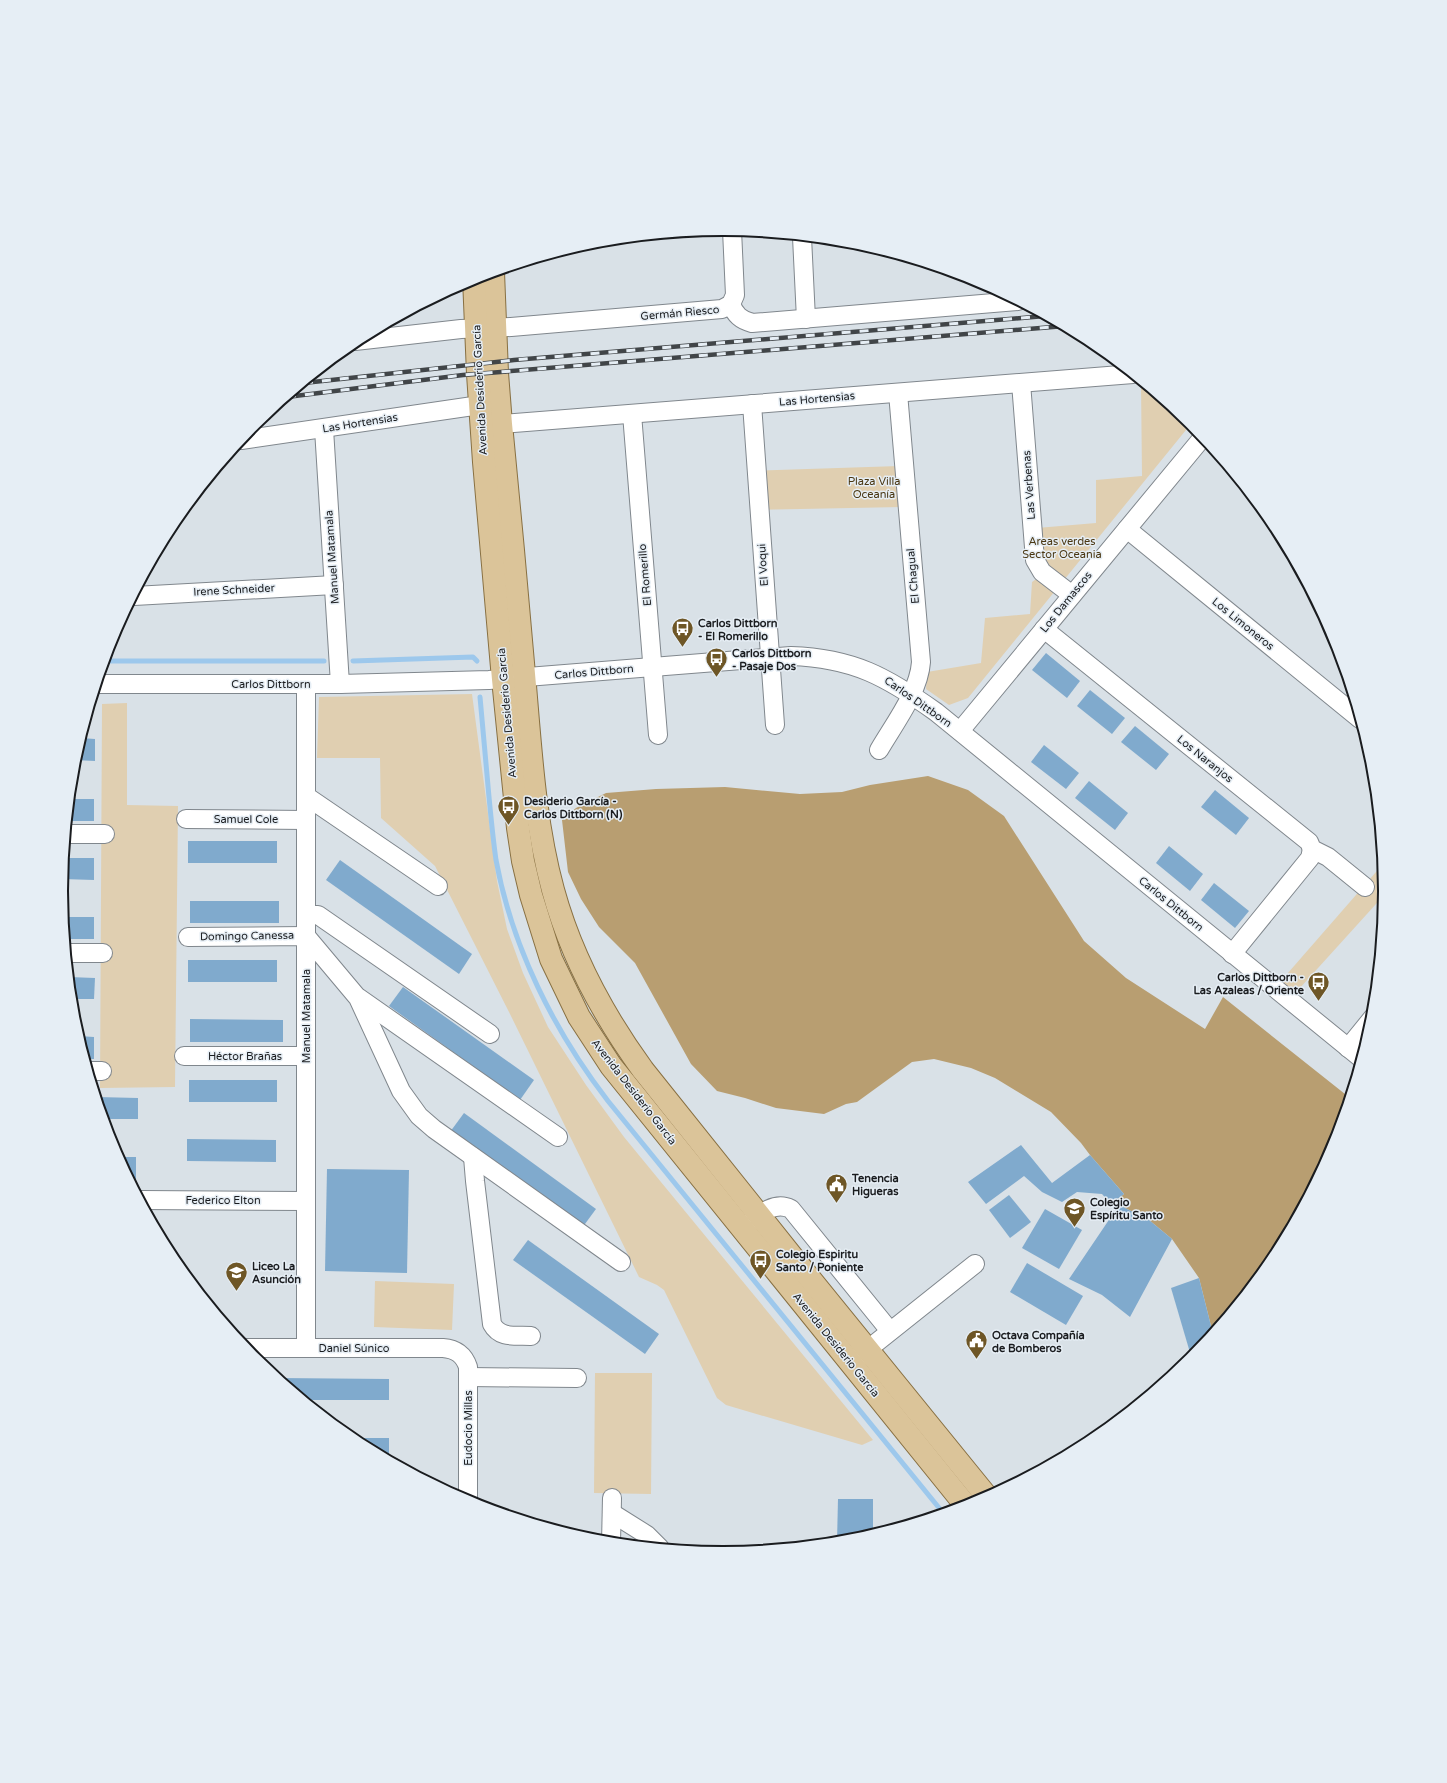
<svg xmlns="http://www.w3.org/2000/svg" width="1447" height="1783" font-family="'Varela Round',sans-serif">
<rect width="100%" height="100%" fill="#d9e1e7"/>
<g fill="#e0cfb1">
<path d="M 1144,383 L 1188,420 L 1186,430 L 968,698 L 949,705 L 926,689 L 927,672 L 981,663 L 985,618 L 1030,614 L 1032,582 L 1042,575 L 1062,576 L 1043,561 L 1037,528 L 1096,523 L 1096,480 L 1142,476 L 1141,384 Z"/>
<path d="M 899,466 L 902,507 L 753,510 L 750,471 Z"/>
<path d="M 472,694 L 497,881 L 507,929 L 523,973 L 548,1027 L 586,1085 L 624,1137 L 873,1440 L 862,1445 L 726,1405 L 717,1398 L 664,1290 L 657,1285 L 639,1277 L 510,1014 L 435,866 L 381,818 L 380,758 L 317,758 L 319,697 Z"/>
<path d="M 127,703 L 127,805 L 178,806 L 175,1087 L 100,1088 L 102,704 Z"/>
<path d="M 1383,864 L 1386,893 L 1289,1000 L 1274,989 Z"/>
<path d="M 375,1281 L 454,1284 L 452,1330 L 374,1327 Z"/>
<path d="M 595,1373 L 652,1373 L 651,1494 L 594,1493 Z"/>
</g>
<path fill="#b89e71" d="M 928,776 L 968,790 L 1004,816 L 1084,941 L 1126,978 L 1205,1029 L 1223,997 L 1350,1098 L 1335,1145 L 1274,1260 L 1213,1334 L 1199,1278 L 1172,1239 L 1149,1220 L 1119,1205 L 1111,1204 L 1124,1194 L 1090,1155 L 1081,1143 L 1051,1112 L 995,1078 L 971,1068 L 934,1059 L 912,1062 L 857,1102 L 846,1104 L 824,1114 L 776,1108 L 745,1098 L 717,1091 L 691,1064 L 635,963 L 599,927 L 581,899 L 568,872 L 562,820 L 576,808 L 606,793 L 656,789 L 725,787 L 800,794 L 842,792 L 870,785 Z"/>
<g fill="none" stroke-linecap="round" stroke-linejoin="round">
<g stroke="#9dc8ec" stroke-width="5">
<path d="M 105,661 L 324,661"/>
<path d="M 353,661 L 473,657 L 477,661"/>
<path d="M 480,697 C 483,730 486,763 489,797 C 491,818 493,839 496,860 C 512,947 554,1031 608,1101 L 944,1514"/>
</g>
</g>
<g fill="#80aacd">
<path d="M 1046,653 L 1080,681 L 1067,698 L 1032,670 Z"/>
<path d="M 1090,690 L 1125,718 L 1112,734 L 1077,706 Z"/>
<path d="M 1135,726 L 1169,754 L 1156,770 L 1121,742 Z"/>
<path d="M 81,738 L 95,739 L 95,761 L 74,760 Z"/>
<path d="M 1044,745 L 1079,773 L 1066,789 L 1031,762 Z"/>
<path d="M 1089,781 L 1128,813 L 1115,830 L 1075,798 Z"/>
<path d="M 1215,790 L 1249,818 L 1236,835 L 1201,807 Z"/>
<path d="M 70,799 L 94,799 L 94,821 L 68,821 Z"/>
<rect x="188" y="841" width="89" height="22"/>
<path d="M 1169,846 L 1203,874 L 1190,891 L 1156,863 Z"/>
<path d="M 64,858 L 94,858 L 94,880 L 62,879 Z"/>
<path d="M 340,860 L 472,954 L 459,974 L 326,880 Z"/>
<path d="M 1214,883 L 1249,911 L 1235,928 L 1201,900 Z"/>
<rect x="190" y="901" width="89" height="22"/>
<path d="M 64,917 L 94,917 L 94,939 L 66,939 Z"/>
<rect x="188" y="960" width="89" height="22"/>
<path d="M 69,977 L 95,978 L 94,999 L 72,999 Z"/>
<path d="M 403,987 L 534,1080 L 520,1100 L 389,1006 Z"/>
<path d="M 190,1019 L 283,1020 L 283,1042 L 190,1042 Z"/>
<path d="M 79,1036 L 94,1037 L 94,1059 L 85,1059 Z"/>
<rect x="189" y="1080" width="88" height="22"/>
<path d="M 97,1097 L 138,1098 L 138,1119 L 104,1119 Z"/>
<path d="M 464,1113 L 596,1209 L 582,1228 L 450,1132 Z"/>
<path d="M 187,1139 L 276,1140 L 276,1162 L 187,1161 Z"/>
<path d="M 1021,1145 L 1052,1183 L 1090,1155 L 1124,1194 L 1111,1204 L 1102,1194 L 1077,1192 L 1062,1202 L 1042,1192 L 1024,1176 L 986,1204 L 968,1182 Z"/>
<path d="M 118,1157 L 136,1157 L 136,1179 L 130,1179 Z"/>
<path d="M 327,1169 L 409,1170 L 407,1273 L 325,1271 Z"/>
<path d="M 1009,1195 L 1031,1222 L 1010,1238 L 989,1210 Z"/>
<path d="M 1119,1205 L 1149,1220 L 1172,1239 L 1130,1317 L 1102,1295 L 1069,1279 Z"/>
<path d="M 1045,1209 L 1082,1230 L 1059,1269 L 1022,1248 Z"/>
<path d="M 528,1240 L 659,1334 L 645,1354 L 513,1260 Z"/>
<path d="M 1027,1263 L 1083,1296 L 1066,1325 L 1010,1292 Z"/>
<path d="M 1199,1278 L 1213,1334 L 1196,1354 L 1191,1356 L 1171,1288 Z"/>
<path d="M 278,1378 L 389,1379 L 389,1400 L 303,1400 Z"/>
<path d="M 350,1438 L 389,1438 L 389,1459 L 355,1442 Z"/>
<path d="M 838,1499 L 873,1499 L 873,1535 L 853,1541 L 837,1542 Z"/>
</g>
<g fill="none" stroke-linecap="round" stroke-linejoin="round">
<defs>
<g id="minor">
<path d="M 802,237 L 806,319"/>
<path d="M 731,304 C 735,315 741,320 752,323 L 1018,301"/>
<path d="M 355,341 L 461,329 L 511,327 L 722,309 L 731,304 L 735,295 L 732,230"/>
<path d="M 1021,383 L 1035,560 L 1042,572 L 1072,595"/>
<path d="M 752,404 L 775,725"/>
<path d="M 632,414 L 658,735"/>
<path d="M 501,424 L 1133,374"/>
<path d="M 324,429 L 340,684"/>
<path d="M 241,440 L 480,405"/>
<path d="M 1127,529 L 1360,719"/>
<path d="M 134,596 L 334,585"/>
<path d="M 1044,629 L 1309,842 L 1312,849 L 1328,857 L 1365,887"/>
<path d="M 98,684 L 340,684 L 489,680 L 791,656 C 853,658 887,677 936,712 L 1362,1059"/>
<path d="M 960,731 L 1203,437"/>
<path d="M 879,750 C 894,724 919,692 921,662 L 898,393"/>
<path d="M 306,796 L 438,886"/>
<path d="M 186,819 L 306,820"/>
<path d="M 67,834 L 105,834"/>
<path d="M 306,915 L 318,915 L 490,1034"/>
<path d="M 188,937 L 306,936 L 358,998 L 401,1091 L 419,1116 L 434,1129 L 621,1262"/>
<path d="M 67,953 L 103,953"/>
<path d="M 1232,954 L 1310,858 L 1312,849"/>
<path d="M 359,998 L 558,1137"/>
<path d="M 1348,1048 L 1374,1016"/>
<path d="M 184,1056 L 306,1056"/>
<path d="M 89,1071 L 102,1071"/>
<path d="M 473,1157 L 475,1181 L 492,1324 C 500,1339 516,1335 531,1336"/>
<path d="M 141,1200 L 306,1201"/>
<path d="M 749,1223 C 761,1213 775,1201 791,1209 L 890,1331"/>
<path d="M 246,1348 L 443,1348 C 456,1349 464,1355 468,1367 L 468,1503"/>
<path d="M 306,1348 L 306,684"/>
<path d="M 857,1358 L 975,1264"/>
<path d="M 468,1377 L 577,1378"/>
<path d="M 612,1513 L 647,1535 L 660,1548"/>
<path d="M 611,1543 L 612,1498"/>
</g>
<g id="major">
<path d="M 493,272 L 497,373 L 501,424 C 509,504 516,583 523,663 C 530,738 533,817 553,890 C 571,956 603,1015 643,1070 L 798,1264 L 988,1498"/>
<path d="M 474,278 L 478,374 L 484,462 L 503,679 L 518,828 L 523,861 L 531,895 L 551,959 L 579,1017 L 611,1066 L 967,1507"/>
</g>
</defs>
<use href="#minor" stroke="#80878d" stroke-width="20"/>
<use href="#major" stroke="#887042" stroke-width="24"/>
<use href="#minor" stroke="#fff" stroke-width="18"/>
<use href="#major" stroke="#dbc499" stroke-width="22"/>
<defs>
<g id="rail">
<path d="M 304,383 L 514,360 L 1045,316"/>
<path d="M 287,397 L 463,375 L 1065,326"/>
</g>
</defs>
<use href="#rail" stroke="#414548" stroke-width="4.5"/>
<use href="#rail" stroke="#e6eef5" stroke-width="3" stroke-dasharray="9" stroke-linecap="butt"/>
</g>
<defs>
<symbol id="bus-pin" viewBox="-11 -11 22 30"><path d="M0 17L-7.5 6A9.5 9.5 0 1 1 7.5 6Z" fill="#6e5626" stroke="#e6eef5"/><path d="M-5-6H5V4H4V6H2V4H-2V6H-4V4H-5ZM-3.5-4V0h7V-4ZM-3.5 1.2v1.5H-2V1.2ZM2 1.2v1.5H3.5V1.2Z" fill="#fff"/></symbol>
<symbol id="civic-pin" viewBox="-11 -11 22 30"><path d="M0 17L-7.5 6A9.5 9.5 0 1 1 7.5 6Z" fill="#6e5626" stroke="#e6eef5"/><path d="M-.6-6.5H3V-4.5H.6V-3L4-1V1h2V6H-6V1h2V-1L-.6-3ZM-1.2 2.5V6h2.4V2.5Z" fill="#fff"/></symbol>
<symbol id="school-pin" viewBox="-11 -11 22 30"><path d="M0 17L-7.5 6A9.5 9.5 0 1 1 7.5 6Z" fill="#6e5626" stroke="#e6eef5"/><path d="M0-5L7-2L0 1L-7-2ZM-4 1L0 2.5L4 1V4Q0 6-4 4Z" fill="#fff"/></symbol>
</defs>
<g fill-rule="evenodd">
<use href="#bus-pin" x="670" y="616" width="25" height="34"/>
<use href="#bus-pin" x="704" y="646" width="25" height="34"/>
<use href="#bus-pin" x="496" y="794" width="25" height="34"/>
<use href="#bus-pin" x="1306" y="970" width="25" height="34"/>
<use href="#civic-pin" x="824" y="1172" width="25" height="34"/>
<use href="#school-pin" x="1062" y="1196" width="25" height="34"/>
<use href="#bus-pin" x="748" y="1248" width="25" height="34"/>
<use href="#school-pin" x="224" y="1260" width="25" height="34"/>
<use href="#civic-pin" x="964" y="1328" width="25" height="34"/>
</g>
<g text-anchor="middle" dominant-baseline="central" stroke-width="3" stroke-linejoin="round" paint-order="stroke">
<g font-size="11" fill="#1a1c1f" stroke="#e6eef5">
<text transform="translate(680 313) rotate(-5)">Germán Riesco</text>
<text transform="translate(480 390) rotate(-93)">Avenida Desiderio García</text>
<text transform="translate(817 399) rotate(-5)">Las Hortensias</text>
<text transform="translate(360 423) rotate(-9)">Las Hortensias</text>
<text transform="translate(1029 485) rotate(-94)">Las Verbenas</text>
<text transform="translate(332 557) rotate(-94)">Manuel Matamala</text>
<text transform="translate(763 565) rotate(-94)">El Voqui</text>
<text transform="translate(645 575) rotate(-95)">El Romerillo</text>
<text transform="translate(913 576) rotate(-95)">El Chagual</text>
<text transform="translate(234 590) rotate(-3)">Irene Schneider</text>
<text transform="translate(1066 602) rotate(-51)">Los Damascos</text>
<text transform="translate(1243 624) rotate(39)">Los Limoneros</text>
<text transform="translate(594 672) rotate(-5)">Carlos Dittborn</text>
<text x="271" y="684">Carlos Dittborn</text>
<text transform="translate(918 702) rotate(35)">Carlos Dittborn</text>
<text transform="translate(507 713) rotate(-95)">Avenida Desiderio García</text>
<text transform="translate(1205 759) rotate(39)">Los Naranjos</text>
<text x="246" y="819">Samuel Cole</text>
<text transform="translate(1171 904) rotate(39)">Carlos Dittborn</text>
<text transform="translate(247 936) rotate(-1)">Domingo Canessa</text>
<text transform="translate(306 1016) rotate(-90)">Manuel Matamala</text>
<text x="245" y="1056">Héctor Brañas</text>
<text transform="translate(634 1092) rotate(52)">Avenida Desiderio García</text>
<text x="223" y="1200">Federico Elton</text>
<text transform="translate(836 1345) rotate(51)">Avenida Desiderio García</text>
<text x="354" y="1348">Daniel Súnico</text>
<text transform="translate(468 1428) rotate(-90)">Eudocio Millas</text>
</g>
<g font-size="11" fill="#4a3712" stroke="#e6eef5">
<text x="874" y="481">Plaza Villa<tspan x="874" dy="13">Oceanía</tspan></text>
<text x="1062" y="541">Areas verdes<tspan x="1062" dy="13">Sector Oceania</tspan></text>
</g>
<g font-size="11" font-weight="bold" fill="#1a1c1f" stroke="#e6eef5" text-anchor="start">
<text x="698" y="623">Carlos Dittborn<tspan x="698" dy="13">- El Romerillo</tspan></text>
<text x="732" y="653">Carlos Dittborn<tspan x="732" dy="13">- Pasaje Dos</tspan></text>
<text x="524" y="801">Desiderio García -<tspan x="524" dy="13">Carlos Dittborn (N)</tspan></text>
<text x="1304" y="977" text-anchor="end">Carlos Dittborn -<tspan x="1304" dy="13">Las Azaleas / Oriente</tspan></text>
<text x="852" y="1178">Tenencia<tspan x="852" dy="13">Higueras</tspan></text>
<text x="1090" y="1202">Colegio<tspan x="1090" dy="13">Espíritu Santo</tspan></text>
<text x="776" y="1254">Colegio Espiritu<tspan x="776" dy="13">Santo / Poniente</tspan></text>
<text x="252" y="1266">Liceo La<tspan x="252" dy="13">Asunción</tspan></text>
<text x="992" y="1335">Octava Compañía<tspan x="992" dy="13">de Bomberos</tspan></text>
</g>
</g>
<path d="M0 0H1447V1783H0ZM68 891a655 655 0 1 1 1310 0a655 655 0 1 1-1310 0Z" fill="#e6eef5" fill-rule="evenodd"/>
<path fill="none" stroke="#1a1c1f" stroke-width="2" d="M68 891a655 655 0 1 1 1310 0a655 655 0 1 1-1310 0Z"/>
</svg>
